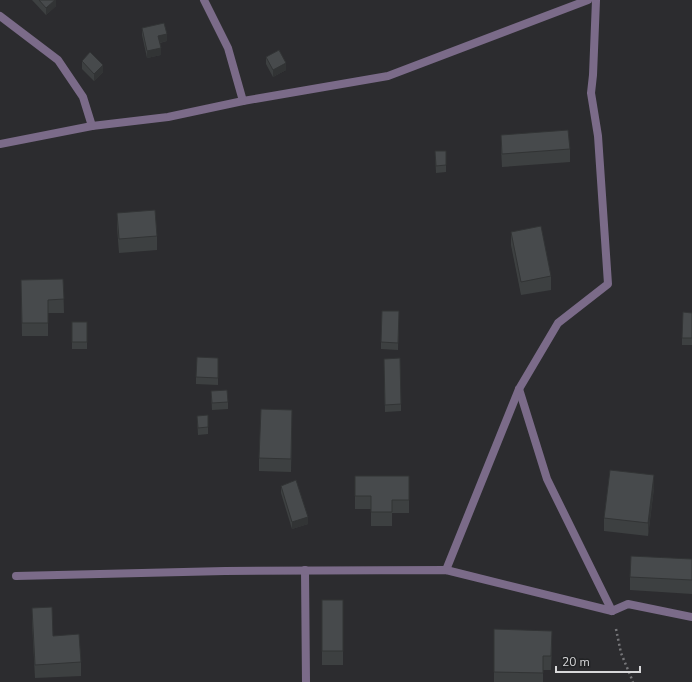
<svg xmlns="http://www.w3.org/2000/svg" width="692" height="682" font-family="'Nunito Sans',sans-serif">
<rect width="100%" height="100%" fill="#2c2c2f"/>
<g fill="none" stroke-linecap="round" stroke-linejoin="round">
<path stroke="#767679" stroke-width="2.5" stroke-dasharray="2 3" stroke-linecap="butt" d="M 616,629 L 621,653 L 633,682"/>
<path stroke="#7b6b89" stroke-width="8" d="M 305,570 L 306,682"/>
<g stroke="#7b6b89" stroke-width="8">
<path d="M 204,0 L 228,48 L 243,101"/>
<path d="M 0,16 L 58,60 L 83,97 L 92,126"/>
<path d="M 0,144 L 92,126 L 168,117 L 243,101 L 388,76 L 588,0"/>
<path d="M 519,389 L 547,479 L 612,611 L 628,604 L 692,617"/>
<path d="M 446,570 L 519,389 L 558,323 L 608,284 L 598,136 L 591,93 L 593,75 L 596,0"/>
<path d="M 16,576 L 225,571 L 446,570 L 612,611"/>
</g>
</g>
<g fill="#3d4041">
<path d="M 32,0 L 56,0 L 56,6 L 46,15 Z"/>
<path d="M 142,28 L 167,41 L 160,43 L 161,55 L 147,58 L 142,35 Z"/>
<path d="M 266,57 L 286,70 L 273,77 L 266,64 Z"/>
<path d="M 82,61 L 103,72 L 94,81 L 82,69 Z"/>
<path d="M 501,135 L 570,149 L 570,162 L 502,167 L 501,148 Z"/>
<path d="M 435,151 L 446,151 L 446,172 L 436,173 Z"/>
<path d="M 117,213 L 157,236 L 157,250 L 119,253 L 117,227 Z"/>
<path d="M 511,232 L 551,276 L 551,290 L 521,295 L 511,245 Z"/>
<path d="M 63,279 L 64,313 L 48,313 L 48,336 L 22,336 L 21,280 Z"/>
<path d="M 399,311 L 398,350 L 381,349 L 381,342 Z"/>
<path d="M 692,313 L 692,345 L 682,345 L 682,338 Z"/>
<rect x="72" y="322" width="15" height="27"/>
<path d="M 384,359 L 401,404 L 401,411 L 385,412 Z"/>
<path d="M 218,365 L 218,385 L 196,384 L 196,377 Z"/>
<path d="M 211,391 L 228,402 L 228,409 L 212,410 Z"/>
<path d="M 197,416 L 208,427 L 208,434 L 198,435 Z"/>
<path d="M 292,423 L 291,472 L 259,471 L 259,458 Z"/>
<path d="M 355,476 L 409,476 L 409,513 L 392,513 L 392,526 L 371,526 L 371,509 L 355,509 Z"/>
<path d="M 281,486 L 308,524 L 292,529 L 281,493 Z"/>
<path d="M 654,488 L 648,536 L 604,531 L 604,518 Z"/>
<path d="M 692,559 L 692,594 L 630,590 L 630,577 Z"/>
<rect x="322" y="600" width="21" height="65"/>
<path d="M 32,608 L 53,636 L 81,662 L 81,676 L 35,678 L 32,622 Z"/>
<path d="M 494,629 L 552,644 L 551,670 L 543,670 L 543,682 L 494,682 Z"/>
</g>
<g fill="#323435">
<path d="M 55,0 L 56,0 L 56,6 L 46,15 L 46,8 Z"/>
<path d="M 167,34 L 167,41 L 158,43 L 158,36 Z"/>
<path d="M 161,48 L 161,55 L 147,58 L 147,51 Z"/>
<path d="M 286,63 L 286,70 L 273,77 L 273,70 Z"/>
<path d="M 103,65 L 103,72 L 94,81 L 94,74 Z"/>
<path d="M 292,410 L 292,423 L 291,472 L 291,459 Z"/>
<path d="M 654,475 L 654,488 L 648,536 L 648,523 Z"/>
<path d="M 308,517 L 308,524 L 292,529 L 292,522 Z"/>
</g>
<g fill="#474a4c" stroke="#323435">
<path d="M 39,0 L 55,0 L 46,8 Z"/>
<path d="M 164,23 L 167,34 L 158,36 L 161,48 L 147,51 L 142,28 Z"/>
<path d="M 279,50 L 286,63 L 273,70 L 266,57 Z"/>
<path d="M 90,52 L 103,65 L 94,74 L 82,61 Z"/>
<path d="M 568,130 L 570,149 L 502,154 L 501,135 Z"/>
<path d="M 435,151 L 446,151 L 446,165 L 436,166 Z"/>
<path d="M 155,210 L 157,236 L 119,239 L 117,213 Z"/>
<path d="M 541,226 L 551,276 L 521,282 L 511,232 Z"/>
<path d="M 63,279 L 64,299 L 48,300 L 48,323 L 22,323 L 21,280 Z"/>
<path d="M 382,311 L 399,311 L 398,343 L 381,342 Z"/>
<path d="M 683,312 L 692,313 L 692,338 L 682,338 Z"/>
<rect x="72" y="322" width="15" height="20"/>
<path d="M 197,357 L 218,358 L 218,378 L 196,377 Z"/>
<path d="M 400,358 L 401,404 L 385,405 L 384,359 Z"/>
<path d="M 227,390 L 228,402 L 212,403 L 211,391 Z"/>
<path d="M 261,409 L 292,410 L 291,459 L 259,458 Z"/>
<path d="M 208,415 L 208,427 L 198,428 L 197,416 Z"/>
<path d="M 610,470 L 654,475 L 648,523 L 604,518 Z"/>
<path d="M 355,476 L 409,476 L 409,500 L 392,500 L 392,512 L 371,512 L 371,496 L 355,496 Z"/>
<path d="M 296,480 L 308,517 L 292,522 L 281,486 Z"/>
<path d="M 631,556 L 692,559 L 692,580 L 630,577 Z"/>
<rect x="322" y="600" width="21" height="51"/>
<path d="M 52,607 L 53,636 L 79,634 L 81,662 L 35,665 L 32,608 Z"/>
<path d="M 494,629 L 552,631 L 551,656 L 543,656 L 543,673 L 494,672 Z"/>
</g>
<path d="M556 666v6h84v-6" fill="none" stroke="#d7d7d9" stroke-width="2"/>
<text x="562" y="666" font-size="12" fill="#d7d7d9" stroke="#222325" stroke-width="3" paint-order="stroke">20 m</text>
</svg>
